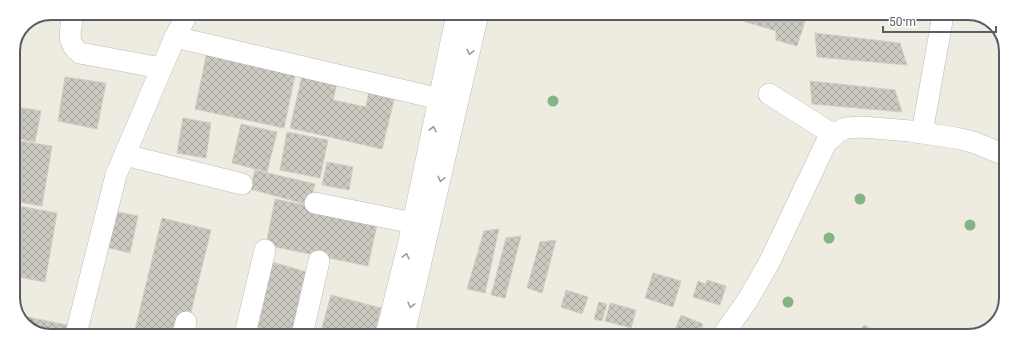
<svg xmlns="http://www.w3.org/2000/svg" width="1019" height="349" font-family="Roboto,sans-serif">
<defs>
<pattern id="building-cross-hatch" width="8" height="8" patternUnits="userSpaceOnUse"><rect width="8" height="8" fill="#cbc9c0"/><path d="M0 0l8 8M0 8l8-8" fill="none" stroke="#a8a6a0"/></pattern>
</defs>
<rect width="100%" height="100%" fill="#eeece1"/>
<g fill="url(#building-cross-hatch)" stroke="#d3cebf">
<path d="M 745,14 L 807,15 L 797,46 L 776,40 L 776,31 L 743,21 Z"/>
<path d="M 815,33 L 900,43 L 907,65 L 817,57 Z"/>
<path d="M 208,47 L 297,66 L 284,128 L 195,109 Z"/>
<path d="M 303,71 L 338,79 L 333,100 L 366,107 L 370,86 L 396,92 L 382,149 L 290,128 Z"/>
<path d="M 65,77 L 106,83 L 97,129 L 58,121 Z"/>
<path d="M 810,81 L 895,90 L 902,112 L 812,104 Z"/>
<path d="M 13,106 L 41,111 L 35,142 L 13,138 Z"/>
<path d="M 183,118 L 211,123 L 206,158 L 177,153 Z"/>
<path d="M 241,124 L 277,132 L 267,172 L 232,163 Z"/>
<path d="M 287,132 L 328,140 L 320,178 L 280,170 Z"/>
<path d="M 13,140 L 52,146 L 42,206 L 13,201 Z"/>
<path d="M 327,162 L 353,167 L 349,190 L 322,185 Z"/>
<path d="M 255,170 L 315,184 L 309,205 L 250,189 Z"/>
<path d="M 275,199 L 378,220 L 368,266 L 266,245 Z"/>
<path d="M 13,205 L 57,213 L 45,282 L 13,276 Z"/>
<path d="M 113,211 L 138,216 L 130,253 L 105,247 Z"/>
<path d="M 162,218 L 211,230 L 190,316 L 178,334 L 134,334 Z"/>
<path d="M 499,229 L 485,293 L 467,289 L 484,231 Z"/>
<path d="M 521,236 L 505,298 L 491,295 L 506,238 Z"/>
<path d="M 556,240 L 542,293 L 527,288 L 540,242 Z"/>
<path d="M 272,262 L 313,274 L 297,335 L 262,335 L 253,332 Z"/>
<path d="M 653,273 L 681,281 L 673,307 L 645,298 Z"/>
<path d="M 707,280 L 726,286 L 720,305 L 693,297 L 698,281 L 706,284 Z"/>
<path d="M 566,290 L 588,297 L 582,314 L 561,307 Z"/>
<path d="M 331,295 L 381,308 L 374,335 L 320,335 Z"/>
<path d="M 599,302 L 607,304 L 602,321 L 594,319 Z"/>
<path d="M 610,303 L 636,310 L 631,328 L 605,321 Z"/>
<path d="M 18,315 L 72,326 L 70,334 L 39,334 L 21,321 Z"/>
<path d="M 681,315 L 703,324 L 699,335 L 673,335 Z"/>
<path d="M 864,325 L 876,332 L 874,336 L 857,336 Z"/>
</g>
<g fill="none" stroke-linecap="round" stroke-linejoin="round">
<defs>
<g id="minor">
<path d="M 73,13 C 71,30 65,42 80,53 L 161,68"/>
<path d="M 175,37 L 440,99"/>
<path d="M 769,94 L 834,135"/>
<path d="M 922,133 L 943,15"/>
<path d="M 125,155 L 242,184"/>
<path d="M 315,203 L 413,223"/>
<path d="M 76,334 L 116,175 L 175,37 L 188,13"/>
<path d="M 183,334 L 186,322"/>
<path d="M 245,334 L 265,250"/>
<path d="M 302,335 L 319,261"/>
<path d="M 386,335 L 409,242 L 457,14"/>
<path d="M 404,335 L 478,14"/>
<path d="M 723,335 L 747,301 L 769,263 L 826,143 L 838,132 L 846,128 L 862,127 L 910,131 L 956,138 L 973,142 L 1005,155"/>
</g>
</defs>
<use href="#minor" stroke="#b9bbc1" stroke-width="22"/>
<use href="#minor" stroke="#fff" stroke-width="21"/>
</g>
<g fill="#84b484">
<circle cx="553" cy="101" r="5.5"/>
<circle cx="860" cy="199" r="5.5"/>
<circle cx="970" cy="225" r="5.5"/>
<circle cx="829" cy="238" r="5.5"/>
<circle cx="788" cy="302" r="5.5"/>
</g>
<defs><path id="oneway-chevron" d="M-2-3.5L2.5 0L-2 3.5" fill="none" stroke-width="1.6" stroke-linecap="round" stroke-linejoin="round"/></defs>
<g stroke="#9b9ea1">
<use href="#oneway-chevron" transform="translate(470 52) rotate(103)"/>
<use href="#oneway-chevron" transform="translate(433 129) rotate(-78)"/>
<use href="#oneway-chevron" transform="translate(441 179) rotate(103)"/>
<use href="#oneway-chevron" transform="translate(406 256) rotate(-76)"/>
<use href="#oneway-chevron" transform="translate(411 305) rotate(103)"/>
</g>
<path d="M0 0H1019V349H0ZM51 20H968A31 31 0 0 1 999 51V298A31 31 0 0 1 968 329H51A31 31 0 0 1 20 298V51A31 31 0 0 1 51 20Z" fill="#fff" fill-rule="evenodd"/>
<path fill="none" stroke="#595d63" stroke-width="2" d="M51 20H968A31 31 0 0 1 999 51V298A31 31 0 0 1 968 329H51A31 31 0 0 1 20 298V51A31 31 0 0 1 51 20Z"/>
<path d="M883 26v6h113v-6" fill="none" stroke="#595d63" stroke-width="2"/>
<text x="889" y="26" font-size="12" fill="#595d63" stroke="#ffffff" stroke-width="3" paint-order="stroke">50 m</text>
</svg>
